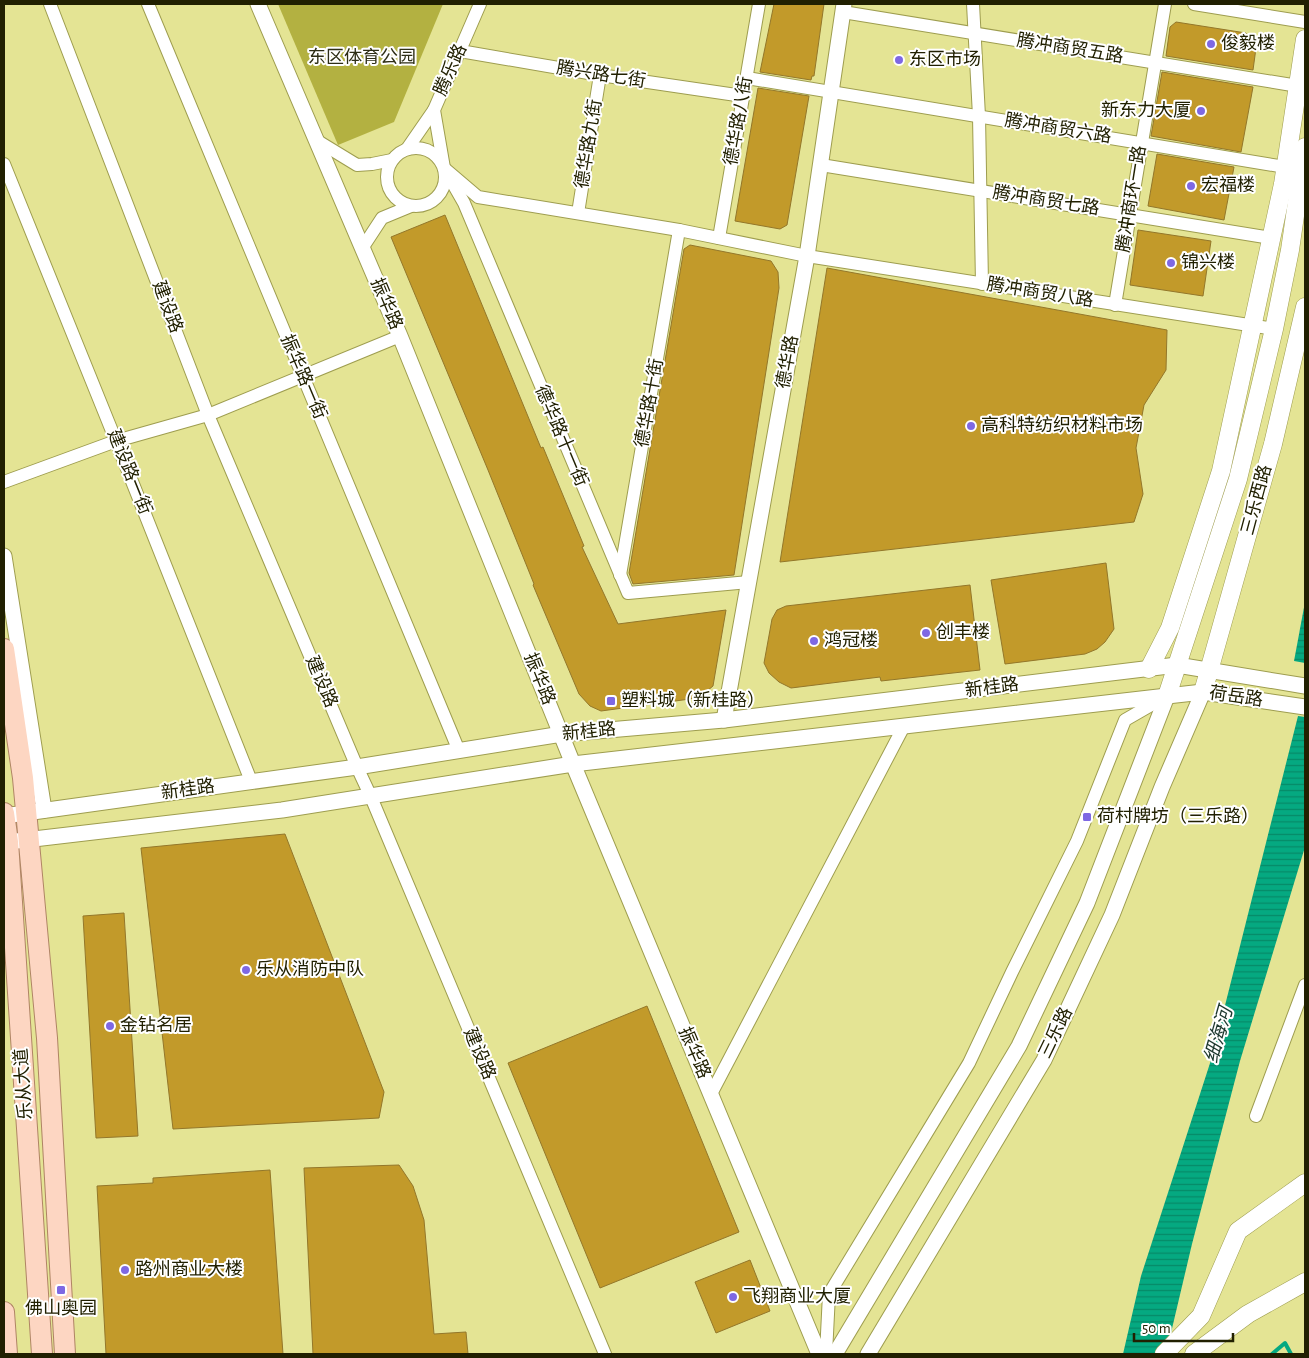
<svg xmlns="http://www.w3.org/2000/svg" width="1309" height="1358" font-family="'Alegreya Sans','Noto Sans SC',sans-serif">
<defs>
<pattern id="water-rules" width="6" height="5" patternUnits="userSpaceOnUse" patternTransform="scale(1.25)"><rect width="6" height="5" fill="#05a981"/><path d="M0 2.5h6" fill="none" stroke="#068967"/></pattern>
</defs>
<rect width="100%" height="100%" fill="#e4e494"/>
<path fill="#b3b141" d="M 278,4 L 443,4 L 394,122 L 338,145 Z"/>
<g fill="url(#water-rules)">
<path d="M 1305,602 L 1305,663 L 1294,661 Z"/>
<path d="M 1298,716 L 1305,717 L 1305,847 L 1240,1061 L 1192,1244 L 1166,1354 L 1123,1354 L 1141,1276 L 1212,1057 Z"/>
</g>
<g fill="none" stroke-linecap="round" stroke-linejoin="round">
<path stroke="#05a981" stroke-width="4" d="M 1272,1354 L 1285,1343 L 1291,1354"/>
</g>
<g fill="#c29a2a" stroke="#93772a">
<path d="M 774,4 L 824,4 L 814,76 L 812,76 L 811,80 L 760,72 Z"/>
<path d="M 1176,22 L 1246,33 L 1253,40 L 1256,48 L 1253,70 L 1166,56 L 1170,27 Z"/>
<path d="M 1162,72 L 1253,87 L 1241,152 L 1151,136 Z"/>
<path d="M 758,88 L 809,96 L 787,225 L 780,229 L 735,221 Z"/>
<path d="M 1157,154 L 1234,167 L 1224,220 L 1148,206 Z"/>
<path d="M 445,215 L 541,448 L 543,447 L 584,546 L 582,547 L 618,624 L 726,610 L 713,686 L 701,696 L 690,699 L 601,711 L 590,706 L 579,694 L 533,585 L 534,584 L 488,470 L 391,237 Z"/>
<path d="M 1138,230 L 1211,241 L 1203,296 L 1130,285 Z"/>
<path d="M 690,245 L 771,261 L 778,272 L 779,288 L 734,575 L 633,584 L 629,573 L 684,249 Z"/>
<path d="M 827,268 L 1167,330 L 1166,370 L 1144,405 L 1136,448 L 1143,494 L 1134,522 L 780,562 Z"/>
<path d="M 1106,563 L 1114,629 L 1105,642 L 1097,649 L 1085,654 L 1005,664 L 991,580 Z"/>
<path d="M 970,585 L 980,670 L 881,681 L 880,677 L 791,688 L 779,682 L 769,673 L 764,663 L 772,619 L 777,610 L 786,606 Z"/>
<path d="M 285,834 L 384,1092 L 379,1118 L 173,1129 L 141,848 Z"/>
<path d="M 124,913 L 138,1136 L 96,1138 L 83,916 Z"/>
<path d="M 647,1006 L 739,1232 L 600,1288 L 508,1063 Z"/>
<path d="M 399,1165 L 413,1186 L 424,1220 L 434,1334 L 466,1332 L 468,1354 L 313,1354 L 304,1168 Z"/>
<path d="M 270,1170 L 283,1354 L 106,1354 L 97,1186 L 153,1183 L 153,1178 Z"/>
<path d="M 750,1260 L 770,1311 L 716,1333 L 695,1282 Z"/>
</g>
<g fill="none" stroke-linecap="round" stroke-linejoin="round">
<defs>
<g id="minor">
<path d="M 50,4 L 208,415 L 357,767 L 371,797 L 605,1354"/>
<path d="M 148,4 L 459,751"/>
<path d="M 480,4 L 434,110 L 444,168 L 464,203 L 628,593 L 749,582"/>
<path d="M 973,4 L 979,116 L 982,284"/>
<path d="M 1194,4 L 1305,22"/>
<path d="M 843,12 L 1298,86"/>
<path d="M 460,51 L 600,75 L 743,96"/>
<path d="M 747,78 L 1285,167"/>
<path d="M 316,140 L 357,165 L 372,164 L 392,160"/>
<circle cx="416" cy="177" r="29"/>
<path d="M 407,149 L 434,110"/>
<path d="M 4,164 L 116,441 L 251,781"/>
<path d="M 821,165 L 1271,238"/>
<path d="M 444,168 L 478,197 L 679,230 L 807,256 L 1274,329"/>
<path d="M 578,213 L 600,75"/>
<path d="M 719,238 L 759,4"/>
<path d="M 363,247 L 382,218 L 411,206"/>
<path d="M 1115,305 L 1165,4"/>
<path d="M 4,482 L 116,441 L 208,415 L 400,336"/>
<path d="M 620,575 L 679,230"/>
<path d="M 711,1094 L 904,726"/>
<path d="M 1256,1116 L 1305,985"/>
<path d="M 826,1354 L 829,1294 L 969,1063 L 1012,972 L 1077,841 L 1125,720 L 1165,697"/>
</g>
<g id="tertiary">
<path d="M 258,4 L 400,336 L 573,764 L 819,1354"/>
<path d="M 4,556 L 44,810"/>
<path d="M 724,720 L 807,256 L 844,4"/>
<path d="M 4,816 L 357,767 L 562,734 L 724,720 L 1177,665 L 1305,686"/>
<path d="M 4,841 L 8,842 L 282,810 L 573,764 L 1167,696 L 1203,692 L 1305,707"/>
<path d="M 835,1354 L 1019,1046 L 1087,903 L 1167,696"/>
<path d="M 868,1354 L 1044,1060 L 1112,915 L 1162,787 L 1203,692"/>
</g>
<g id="secondary">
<path d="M 1149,669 L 1170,628 L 1221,471 L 1283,184 L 1305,39"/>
<path d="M 1203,692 L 1273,444 L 1305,307"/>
<path d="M 1167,696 L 1238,479 L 1274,329 L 1290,250 L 1305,147"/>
<path d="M 1164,1354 L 1201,1316 L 1238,1231 L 1305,1183"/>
<path d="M 1194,1354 L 1248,1314 L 1305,1282"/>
</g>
<g id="primary">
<path d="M 4,649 L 23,778 L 47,1038 L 65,1354"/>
<path d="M 4,813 L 8,842 L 42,1354"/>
<path d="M 4,1312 L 7,1354"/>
</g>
</defs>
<use href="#minor" stroke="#9e9d4f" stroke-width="14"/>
<use href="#tertiary" stroke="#9e9d4f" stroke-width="17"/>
<use href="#secondary" stroke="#9e9d4f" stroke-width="19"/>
<use href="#primary" stroke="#af8464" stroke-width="22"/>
<use href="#minor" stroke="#fff" stroke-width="12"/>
<use href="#tertiary" stroke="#fff" stroke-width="15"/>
<use href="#secondary" stroke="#fff" stroke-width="18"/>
<use href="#primary" stroke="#fdd6c2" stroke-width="20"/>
</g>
<g fill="#7e68e3" stroke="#fff" stroke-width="2">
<circle cx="1211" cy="44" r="5"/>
<circle cx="899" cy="60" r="5"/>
<circle cx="1201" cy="111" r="5"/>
<circle cx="1191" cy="186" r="5"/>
<circle cx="1171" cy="263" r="5"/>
<circle cx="971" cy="426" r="5"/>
<circle cx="926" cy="633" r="5"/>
<circle cx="814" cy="641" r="5"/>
<rect x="606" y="696" width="10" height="10" rx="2.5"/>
<rect x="1082" y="812" width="10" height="10" rx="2.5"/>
<circle cx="246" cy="970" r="5"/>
<circle cx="110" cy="1026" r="5"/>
<circle cx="125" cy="1270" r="5"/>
<rect x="56" y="1285" width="10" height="10" rx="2.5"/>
<circle cx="733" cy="1297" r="5"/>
</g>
<g text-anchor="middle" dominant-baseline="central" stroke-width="4" stroke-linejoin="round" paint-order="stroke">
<g font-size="18" fill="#212001" stroke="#fff" text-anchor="start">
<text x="1221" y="44">俊毅楼</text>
<text x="909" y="60">东区市场</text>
<text x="1191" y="111" text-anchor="end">新东力大厦</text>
<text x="1201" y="186">宏福楼</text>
<text x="1181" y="263">锦兴楼</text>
<text x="981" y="426">高科特纺织材料市场</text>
<text x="936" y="633">创丰楼</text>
<text x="824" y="641">鸿冠楼</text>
<text x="621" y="701">塑料城（新桂路）</text>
<text x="1097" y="817">荷村牌坊（三乐路）</text>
<text x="256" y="970">乐从消防中队</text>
<text x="120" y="1026">金钻名居</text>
<text x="135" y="1270">路州商业大楼</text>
<text x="743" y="1297">飞翔商业大厦</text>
<text x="61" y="1309" text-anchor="middle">佛山奥园</text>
</g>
<g font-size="18" fill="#212001" stroke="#fff">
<text transform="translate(1070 49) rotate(9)">腾冲商贸五路</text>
<text transform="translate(451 70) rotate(-66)">腾乐路</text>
<text transform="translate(601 75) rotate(9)">腾兴路七街</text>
<text transform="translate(739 121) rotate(-80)">德华路八街</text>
<text transform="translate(1058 129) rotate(9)">腾冲商贸六路</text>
<text transform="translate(589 144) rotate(-81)">德华路九街</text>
<text transform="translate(1132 199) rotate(-81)">腾冲商环一路</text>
<text transform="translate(1046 201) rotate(9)">腾冲商贸七路</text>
<text transform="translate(1040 293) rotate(9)">腾冲商贸八路</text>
<text transform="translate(386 304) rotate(67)">振华路</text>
<text transform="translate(167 307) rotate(69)">建设路</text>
<text transform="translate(788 362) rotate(-80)">德华路</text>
<text transform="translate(303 377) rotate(67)">振华路一街</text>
<text transform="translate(650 403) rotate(-80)">德华路十街</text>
<text transform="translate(561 436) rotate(67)">德华路十一街</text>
<text transform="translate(129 472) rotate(68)">建设路一街</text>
<text transform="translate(1257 500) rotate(-75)">三乐西路</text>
<text transform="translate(539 679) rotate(68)">振华路</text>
<text transform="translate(321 682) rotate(67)">建设路</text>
<text transform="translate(992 688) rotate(-7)">新桂路</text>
<text transform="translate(1236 697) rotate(8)">荷岳路</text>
<text transform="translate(589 732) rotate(-6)">新桂路</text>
<text transform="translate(188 790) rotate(-8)">新桂路</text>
<text transform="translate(1056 1033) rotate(-64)">三乐路</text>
<text transform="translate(694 1053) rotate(67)">振华路</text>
<text transform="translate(479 1054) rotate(67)">建设路</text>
<text transform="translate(24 1084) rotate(-94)">乐从大道</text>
</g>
<g font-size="18" fill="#2e2e16" stroke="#fff">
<text x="362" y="58">东区体育公园</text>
</g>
<g font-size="19" font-style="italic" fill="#1c372d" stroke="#fff">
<text transform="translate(1219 1035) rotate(-74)">细海河</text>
</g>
</g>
<rect width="1309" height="1358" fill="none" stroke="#212001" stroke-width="10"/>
<path d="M1134 1333v8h99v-8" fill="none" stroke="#212001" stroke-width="2.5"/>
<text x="1142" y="1333" font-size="15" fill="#212001" stroke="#ffffff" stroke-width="4" paint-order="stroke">50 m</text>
</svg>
